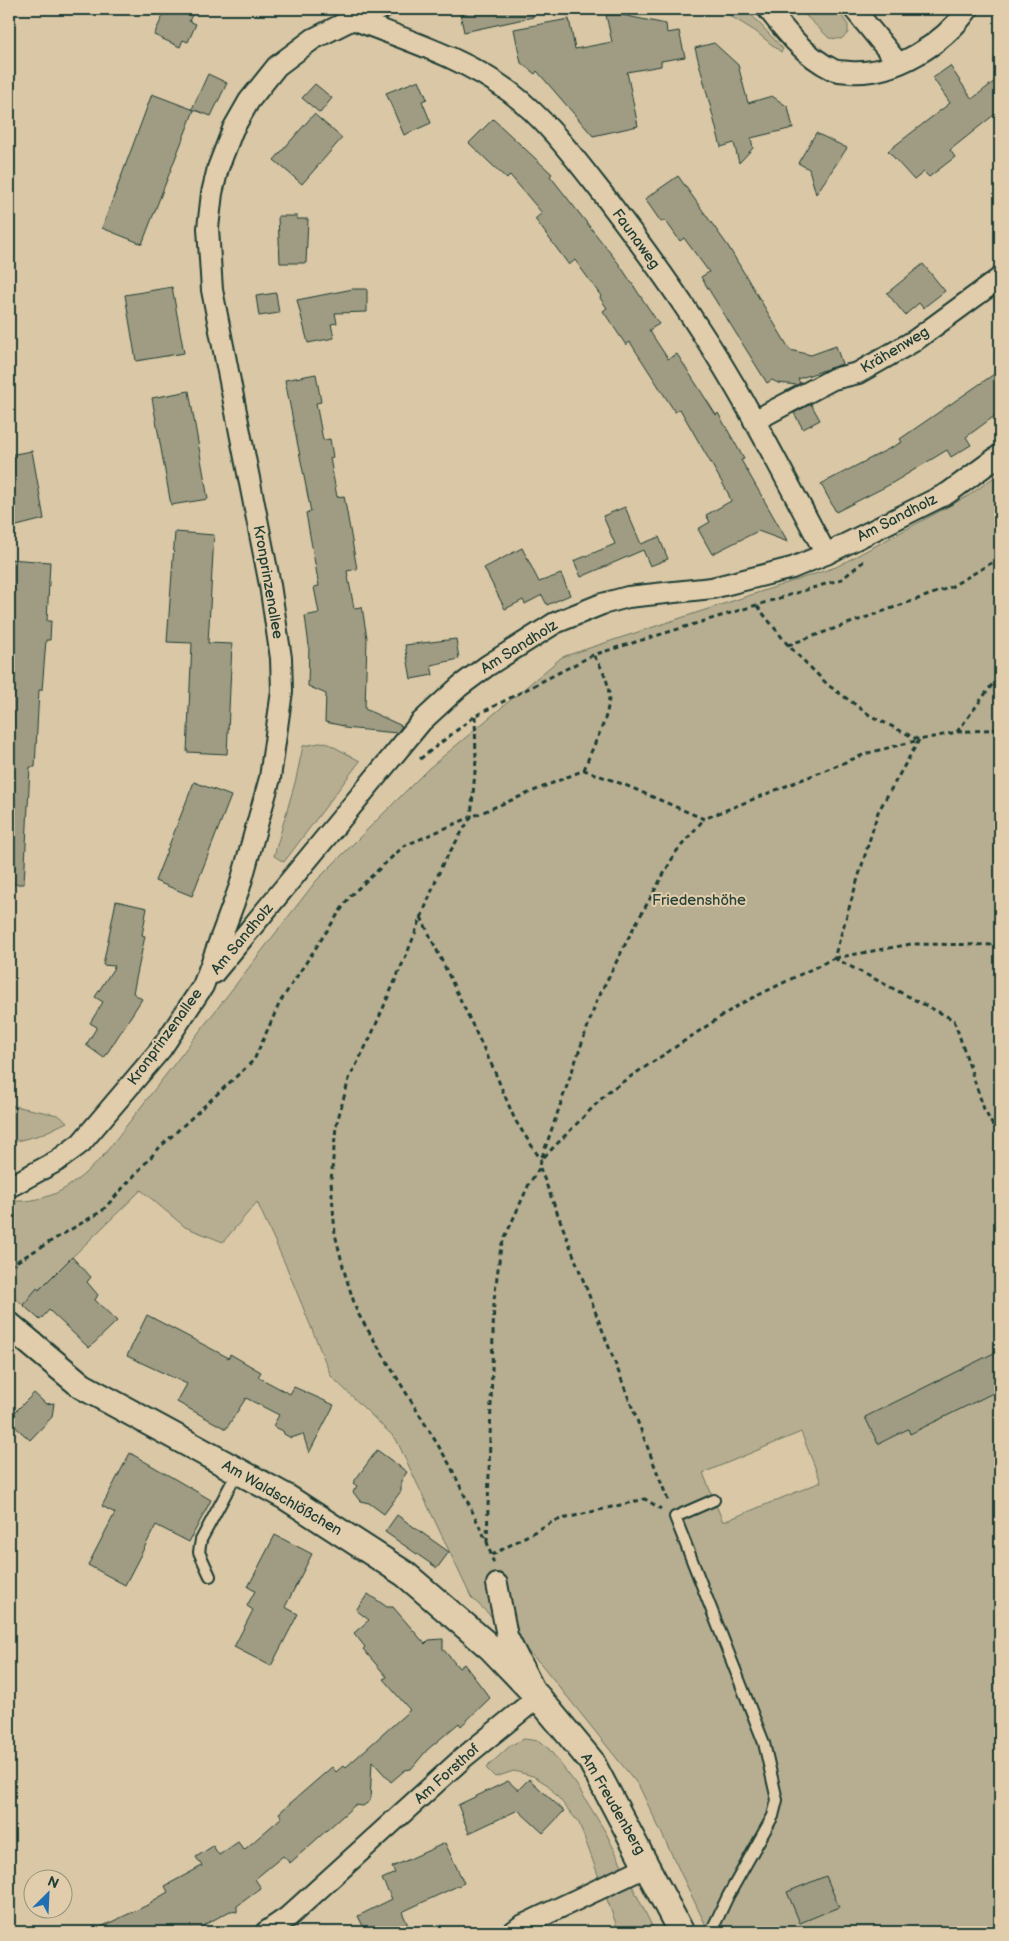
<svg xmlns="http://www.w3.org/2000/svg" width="1009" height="1941" font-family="'Balsamiq Sans',sans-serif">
<rect width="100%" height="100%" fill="#d9c7a6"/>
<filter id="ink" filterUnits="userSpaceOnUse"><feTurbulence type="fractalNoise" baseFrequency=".02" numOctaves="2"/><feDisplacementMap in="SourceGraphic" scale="10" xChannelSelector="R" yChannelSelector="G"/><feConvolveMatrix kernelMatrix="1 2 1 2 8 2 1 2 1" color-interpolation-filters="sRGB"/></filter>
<g filter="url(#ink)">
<g fill="#b7ae91" stroke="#6b7662" fill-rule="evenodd">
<path d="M 719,9 L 746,9 L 783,49 L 781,52 L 755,31 Z"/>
<path d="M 799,9 L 837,9 L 848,25 L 848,33 L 841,39 L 829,38 Z"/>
<path d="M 1000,473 L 1000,1932 L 709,1932 L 639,1786 L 541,1664 L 471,1597 L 396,1439 L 331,1376 L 287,1268 L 257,1202 L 223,1242 L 185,1227 L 141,1190 L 23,1305 L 9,1292 L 9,1201 C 53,1203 73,1186 103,1156 L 316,881 L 428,769 L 562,657 L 836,567 L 968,496 ZM 801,1432 L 821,1482 L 723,1522 L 703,1473 Z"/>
<path d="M 325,742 L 360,761 L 284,862 L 274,856 L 296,779 L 303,746 Z"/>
<path d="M 9,1105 L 58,1115 L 67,1122 L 40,1135 L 9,1143 Z"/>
<path d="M 524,1739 L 539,1741 L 549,1749 L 576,1784 L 606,1833 L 655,1932 L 619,1932 L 579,1823 L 548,1785 L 533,1776 L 514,1771 L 495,1777 L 486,1768 L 511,1745 Z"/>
</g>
<g fill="#9f9c83" stroke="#1f3d34">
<path d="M 166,9 L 195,9 L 189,21 L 196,24 L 188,42 L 183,40 L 180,47 L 154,35 Z"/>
<path d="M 481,9 L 532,9 L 533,17 L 464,32 L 460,13 Z"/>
<path d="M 606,15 L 622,15 L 666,24 L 667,33 L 679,31 L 685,57 L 661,61 L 661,66 L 627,72 L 638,126 L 593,136 L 537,71 L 535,74 L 521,63 L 514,29 L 569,19 L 575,49 L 612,42 Z"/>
<path d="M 714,43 L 738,65 L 748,103 L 772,96 L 788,107 L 793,128 L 751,138 L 753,148 L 739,163 L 734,143 L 721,147 L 695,48 Z"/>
<path d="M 950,66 L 972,99 L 1000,77 L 1000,110 L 950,150 L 955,157 L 929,177 L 924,172 L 914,180 L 888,151 L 950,103 L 933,78 Z"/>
<path d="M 208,74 L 227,83 L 211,116 L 192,109 Z"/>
<path d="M 419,80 L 427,99 L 422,101 L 431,123 L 404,135 L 386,93 Z"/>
<path d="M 315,84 L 332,98 L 320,113 L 302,98 Z"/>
<path d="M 152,94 L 194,110 L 142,244 L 102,228 Z"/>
<path d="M 314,114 L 342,138 L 302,184 L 274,160 Z"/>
<path d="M 493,119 L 552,174 L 550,176 L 619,264 L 659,324 L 649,330 L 668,359 L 677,354 L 716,415 L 718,413 L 744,459 L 741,460 L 788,542 L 758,531 L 712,554 L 698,529 L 710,522 L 706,515 L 731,501 L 728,493 L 680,409 L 675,412 L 630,342 L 626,345 L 603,311 L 607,308 L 600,298 L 601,296 L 575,260 L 569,265 L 535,219 L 542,213 L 510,175 L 507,179 L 469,143 Z"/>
<path d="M 816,133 L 847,148 L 816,194 L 809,169 L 798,163 Z"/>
<path d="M 678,176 L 728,246 L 790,350 L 811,355 L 836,346 L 842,364 L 798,379 L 800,383 L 797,385 L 778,383 L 772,380 L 767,383 L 701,277 L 709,272 L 684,238 L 680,241 L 665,220 L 661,222 L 645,199 Z"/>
<path d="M 278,216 L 297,216 L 297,219 L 308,219 L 306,263 L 280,263 Z"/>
<path d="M 923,264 L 945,291 L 923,308 L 919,303 L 905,315 L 887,293 Z"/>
<path d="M 172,287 L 184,353 L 136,361 L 125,295 Z"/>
<path d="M 353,289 L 367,289 L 367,312 L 335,313 L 337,323 L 331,324 L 334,338 L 308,343 L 297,300 Z"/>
<path d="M 276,293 L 279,313 L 259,316 L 256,296 Z"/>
<path d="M 1000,370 L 1000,412 L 966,437 L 971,445 L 951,457 L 947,450 L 889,485 L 836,512 L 821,484 L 902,442 L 900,439 Z"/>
<path d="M 316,374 L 321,402 L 316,403 L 323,440 L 330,439 L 333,457 L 330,458 L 337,497 L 344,496 L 357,569 L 347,571 L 354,608 L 362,607 L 367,638 L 365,709 L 402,726 L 397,733 L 344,728 L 344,726 L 325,722 L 326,694 L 308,686 L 309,646 L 305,616 L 319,613 L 314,587 L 319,586 L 306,513 L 311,512 L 285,380 Z"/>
<path d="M 189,391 L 208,499 L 171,505 L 152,398 Z"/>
<path d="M 811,404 L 820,420 L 803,429 L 794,413 Z"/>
<path d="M 32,451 L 44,519 L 9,528 L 9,455 Z"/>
<path d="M 625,507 L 641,544 L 659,537 L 668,559 L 650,566 L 643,550 L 581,577 L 574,561 L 615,544 L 603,516 Z"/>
<path d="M 175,532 L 214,535 L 208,643 L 232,644 L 227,754 L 187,752 L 192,643 L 167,642 Z"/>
<path d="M 522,548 L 539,582 L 561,574 L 570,595 L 547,605 L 542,595 L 525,604 L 523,600 L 505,609 L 484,568 Z"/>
<path d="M 9,559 L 50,562 L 47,621 L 51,621 L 50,640 L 46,640 L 42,690 L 39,690 L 35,767 L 30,767 L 24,884 L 9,884 Z"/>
<path d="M 456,639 L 459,659 L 431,665 L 433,675 L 411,679 L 405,645 Z"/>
<path d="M 194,782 L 231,796 L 192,896 L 155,881 Z"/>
<path d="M 116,901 L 147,908 L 142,935 L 145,936 L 133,993 L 142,999 L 104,1058 L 86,1045 L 97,1027 L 90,1023 L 103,1002 L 95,997 L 115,966 L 103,965 Z"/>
<path d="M 72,1257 L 91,1277 L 87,1282 L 98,1295 L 95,1300 L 117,1321 L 89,1348 L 49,1310 L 40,1320 L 23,1305 L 37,1288 L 39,1290 Z"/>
<path d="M 147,1315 L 229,1358 L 230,1354 L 261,1372 L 258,1377 L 290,1394 L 294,1387 L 334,1405 L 309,1453 L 303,1434 L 291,1438 L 284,1434 L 283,1431 L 273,1426 L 279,1415 L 246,1398 L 226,1429 L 177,1402 L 187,1384 L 127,1356 Z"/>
<path d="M 1000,1350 L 1000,1385 L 993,1388 L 995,1392 L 910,1434 L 908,1429 L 878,1444 L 865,1417 Z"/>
<path d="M 34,1393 L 46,1404 L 54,1403 L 52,1417 L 30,1440 L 11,1423 L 13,1421 L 10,1417 Z"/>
<path d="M 377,1450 L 407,1472 L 401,1481 L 401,1491 L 384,1514 L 369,1503 L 360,1501 L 353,1492 L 357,1486 L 353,1483 Z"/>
<path d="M 130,1453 L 211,1500 L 189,1542 L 156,1525 L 125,1585 L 88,1565 L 115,1513 L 102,1506 Z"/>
<path d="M 397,1515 L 449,1552 L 437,1568 L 385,1532 Z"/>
<path d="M 275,1535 L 312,1554 L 285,1607 L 298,1614 L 271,1666 L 234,1647 L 253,1610 L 247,1606 L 255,1591 L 248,1587 Z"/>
<path d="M 368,1594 L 387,1607 L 393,1607 L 425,1644 L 429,1640 L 443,1639 L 443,1649 L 459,1668 L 464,1664 L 490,1698 L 461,1726 L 459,1723 L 427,1750 L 411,1769 L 405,1770 L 391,1782 L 372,1761 L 370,1801 L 363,1806 L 355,1805 L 290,1863 L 283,1856 L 255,1879 L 261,1888 L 237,1906 L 237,1912 L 230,1911 L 204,1925 L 203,1932 L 90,1932 L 152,1903 L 151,1902 L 168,1892 L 165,1886 L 202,1866 L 196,1857 L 213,1846 L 219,1855 L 238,1842 L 244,1850 L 282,1817 L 279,1813 L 332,1767 L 336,1772 L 344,1765 L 346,1767 L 410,1710 L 383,1679 L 387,1677 L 363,1649 L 365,1647 L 354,1633 L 369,1620 L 356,1610 Z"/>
<path d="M 529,1779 L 564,1811 L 543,1833 L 518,1810 L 469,1833 L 458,1805 L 508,1781 L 518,1790 Z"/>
<path d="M 445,1843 L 464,1883 L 402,1912 L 411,1932 L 366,1932 L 358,1916 L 392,1899 L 382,1879 L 395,1873 L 392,1867 Z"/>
<path d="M 826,1876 L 839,1907 L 800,1923 L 787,1892 Z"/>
</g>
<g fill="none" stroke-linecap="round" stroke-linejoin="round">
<defs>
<g id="service">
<path d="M 210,1576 L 199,1552 L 201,1540 L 238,1471"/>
<path d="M 711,1932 L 728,1896 L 773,1816 L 777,1800 L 764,1743 L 675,1517 L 714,1500"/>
</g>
<g id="minor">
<path d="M 768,9 C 786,32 805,56 832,69 C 837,72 844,71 850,72 C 895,75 943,44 968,9"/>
<path d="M 854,9 L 898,63"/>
<path d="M 353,19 C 406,40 463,57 510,92 C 548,121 576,160 606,198 C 638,240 669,282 698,327 C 746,399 785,478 826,554"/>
<path d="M 754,421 L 833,379 L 858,373 L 914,341 L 1000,278"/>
<path d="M 214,973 L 421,722 L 460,686 L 487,666 L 555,623 L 602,604 L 628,597 L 712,588 L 792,568 L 826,554 L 948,493 L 1000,455"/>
<path d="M 9,1187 L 57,1161 L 81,1143 L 161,1049 L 203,986 L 240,886 L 270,778 L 282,691 L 281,658 L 270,585 L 212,290 L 208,228 L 212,193 L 218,168 L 233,129 L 249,101 L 277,66 L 313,39 L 353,19 L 381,9"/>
<path d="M 266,1932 L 288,1917 L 463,1758 L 538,1697 L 507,1636 L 497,1584"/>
<path d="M 513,1932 L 521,1926 L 648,1866"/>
</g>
<path id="tertiary" d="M 9,1325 L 82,1386 L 286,1497 L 405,1574 L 491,1648 L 538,1697 L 591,1761 L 681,1932"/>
</defs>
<use href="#service" stroke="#1f3d34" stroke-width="14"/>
<use href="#minor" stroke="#1f3d34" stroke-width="24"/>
<use href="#tertiary" stroke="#1f3d34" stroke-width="29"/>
<g stroke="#1f3d34" stroke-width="3" stroke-dasharray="5 4" stroke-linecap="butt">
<path d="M 987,9 L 1000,15"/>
<path d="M 757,606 L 788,645 L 828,685 L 871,716 L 919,740 L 957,732 L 1000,729"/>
<path d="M 788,645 L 949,588 L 1000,558"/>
<path d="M 957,732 L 1000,674"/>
<path d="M 420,759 L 475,716 L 593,655 L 842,579 L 864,561"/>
<path d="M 584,770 C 600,725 626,699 593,655"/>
<path d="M 421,917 L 494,1070 L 515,1120 L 541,1160"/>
<path d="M 834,958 L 954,1020 L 984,1109 L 1000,1139"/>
<path d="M 835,958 L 911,944 L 1000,945"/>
<path d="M 542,1157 L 597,1000 L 633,929 L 676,852 L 704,819"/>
<path d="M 540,1168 L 669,1503"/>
<path d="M 9,1266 L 102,1211 L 160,1147 L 254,1060 L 280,1002 L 350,896 L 404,846 L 471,817 L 476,760 L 475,716"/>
<path d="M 487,1542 L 494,1300 L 501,1246 L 529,1184 L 540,1167 L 541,1160 L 609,1091 L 740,1004 L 834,958 L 878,812 L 919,740 L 868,753 L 704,819 L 625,785 L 584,770 L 471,817 L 442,865 L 408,951 L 371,1036 L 349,1079 L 336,1126 L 331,1181 L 335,1234 L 345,1274 L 357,1312 L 450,1465 L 487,1542 L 494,1564"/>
<path d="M 492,1555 L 554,1521 L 645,1499 L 661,1509"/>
</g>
<use href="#service" stroke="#e1cdab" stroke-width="10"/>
<use href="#minor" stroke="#e1cdab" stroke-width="20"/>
<use href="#tertiary" stroke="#e1cdab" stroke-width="25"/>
</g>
</g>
<g text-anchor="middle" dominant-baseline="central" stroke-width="4" stroke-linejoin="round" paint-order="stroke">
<g font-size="15" fill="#1f3d34" stroke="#e1cdab">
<text transform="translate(636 239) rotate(54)">Faunaweg</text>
<text transform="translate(895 350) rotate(-31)">Krähenweg</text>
<text transform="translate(897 518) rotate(-27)">Am Sandholz</text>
<text transform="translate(268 582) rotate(80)">Kronprinzenallee</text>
<text transform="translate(519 647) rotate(-32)">Am Sandholz</text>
<text transform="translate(242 939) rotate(-50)">Am Sandholz</text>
<text transform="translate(165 1037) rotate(-54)">Kronprinzenallee</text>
<text transform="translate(282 1498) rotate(30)">Am Waldschlößchen</text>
<text transform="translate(447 1774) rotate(-42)">Am Forsthof</text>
<text transform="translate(613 1804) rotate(60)">Am Freudenberg</text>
</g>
<g font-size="15" fill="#274339" stroke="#e1cdab">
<text x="699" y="900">Friedenshöhe</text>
</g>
</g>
<rect width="1009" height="1941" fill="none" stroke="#e1cdab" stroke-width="30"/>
<rect x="15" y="15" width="979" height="1911" fill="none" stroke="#1f3d34" stroke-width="2" filter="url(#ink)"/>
<g transform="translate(48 1894) rotate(24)"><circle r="24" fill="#e1cdab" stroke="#93937b"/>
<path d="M0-4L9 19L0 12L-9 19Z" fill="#1f6fb2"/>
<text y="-8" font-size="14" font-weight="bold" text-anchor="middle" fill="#1f3d34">N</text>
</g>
</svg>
